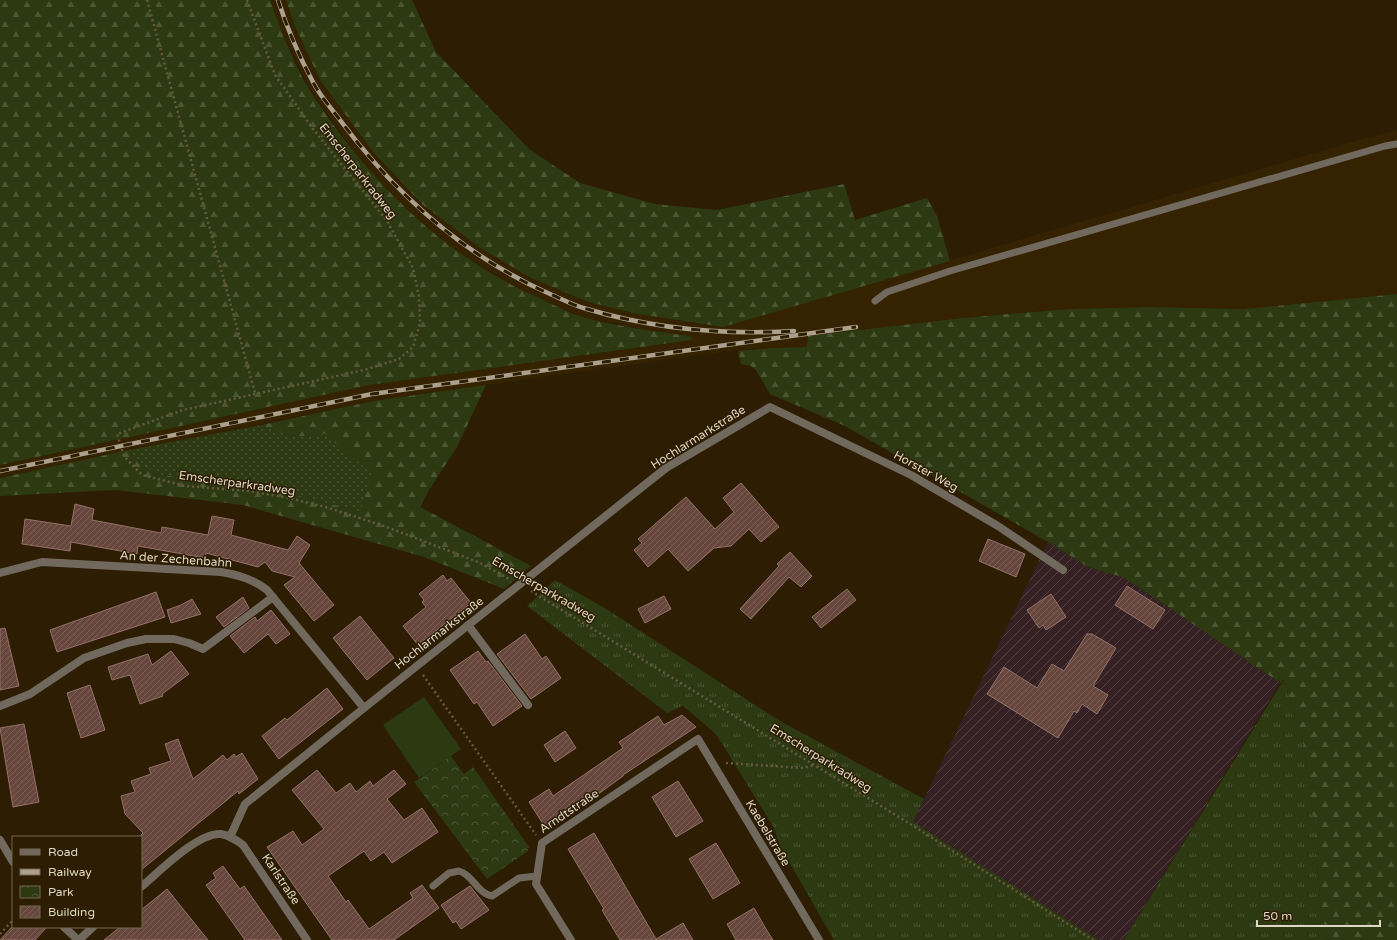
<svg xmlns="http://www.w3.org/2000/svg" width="1397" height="940" font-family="'Varela Round',sans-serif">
<defs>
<pattern id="industrial-furrows" width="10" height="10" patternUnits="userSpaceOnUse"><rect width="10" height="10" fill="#352124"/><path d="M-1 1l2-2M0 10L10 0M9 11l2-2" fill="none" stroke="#524042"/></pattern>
<pattern id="grass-tufts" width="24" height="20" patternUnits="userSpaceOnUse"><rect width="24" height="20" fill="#2d3a11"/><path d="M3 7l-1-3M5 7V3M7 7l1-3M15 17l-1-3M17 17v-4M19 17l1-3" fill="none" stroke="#4b5632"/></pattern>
<pattern id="forest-firs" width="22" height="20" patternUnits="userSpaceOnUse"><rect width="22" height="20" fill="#2d3a11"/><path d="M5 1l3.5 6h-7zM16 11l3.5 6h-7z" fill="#4b5632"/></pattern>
<pattern id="park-crowns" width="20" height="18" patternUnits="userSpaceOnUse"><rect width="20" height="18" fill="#2d3a11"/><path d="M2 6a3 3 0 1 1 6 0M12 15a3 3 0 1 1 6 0" fill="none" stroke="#4b5632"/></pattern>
<pattern id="garden-dots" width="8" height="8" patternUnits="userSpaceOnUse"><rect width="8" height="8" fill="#2d3a11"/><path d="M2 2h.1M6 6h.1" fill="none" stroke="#4b5632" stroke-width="1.8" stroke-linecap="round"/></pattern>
<pattern id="building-hatch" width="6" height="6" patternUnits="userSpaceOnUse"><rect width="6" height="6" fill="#66463d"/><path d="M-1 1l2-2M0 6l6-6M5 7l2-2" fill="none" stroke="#7b6058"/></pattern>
</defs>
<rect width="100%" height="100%" fill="#2c1d03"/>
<path fill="#342200" d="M 270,0 L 286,0 L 294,24 L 320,80 L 373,152 L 423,205 L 479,247 L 531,278 L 588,302 L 638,314 L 723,327 L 1362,139 L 1397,130 L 1397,294 L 1244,309 L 1152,307 L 1069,309 L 962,318 L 808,336 L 807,347 L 771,348 L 722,352 L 373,401 L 0,478 L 0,465 L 370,385 L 692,340 L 582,317 L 520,290 L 471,262 L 412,216 L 361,162 L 309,88 L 280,28 Z"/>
<path fill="url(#industrial-furrows)" d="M 1048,542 L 1088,567 L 1125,578 L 1280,683 L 1124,940 L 1099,940 L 913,822 Z"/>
<g fill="url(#grass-tufts)">
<path d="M 555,580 L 603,607 L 780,721 L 924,799 L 913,822 L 1099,940 L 834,940 L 780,846 L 773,826 L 716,734 L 683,706 L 667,713 L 527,606 Z"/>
<path d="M 1284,679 L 1303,742 L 1313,812 L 1321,913 L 1328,940 L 1124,940 Z"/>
</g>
<g fill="url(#forest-firs)">
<path d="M 0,0 L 270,0 C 280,28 294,64 309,89 C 366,178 441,255 539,298 C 553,304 568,313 583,317 C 618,327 654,331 690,336 L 692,340 L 370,385 L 0,465 Z"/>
<path d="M 286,0 L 412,0 L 436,52 L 529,149 L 580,183 L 655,204 L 717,210 L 844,184 L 855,220 L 927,198 L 937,216 L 950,261 L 723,327 L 638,314 L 588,302 L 531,278 L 479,247 L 423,205 L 373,152 L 320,80 L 294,24 Z"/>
<path d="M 1397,294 L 1397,940 L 1328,940 L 1321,913 L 1313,812 L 1303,742 L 1284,679 L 1280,683 L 1125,578 L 1088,567 L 1048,542 L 845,426 L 770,394 L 756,370 L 751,366 L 741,364 L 738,351 L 771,348 L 807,347 L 808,336 L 962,318 L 1069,309 L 1152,307 L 1244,309 Z"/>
<path d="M 486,385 L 457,447 L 429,490 L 420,507 L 531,566 L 504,589 L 424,557 L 243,505 L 116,490 L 0,496 L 0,478 L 129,450 L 144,468 L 162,475 L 250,486 L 305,497 L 360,512 L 325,434 C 295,438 288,437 261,425 L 373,401 Z"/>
</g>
<path fill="url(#park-crowns)" d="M 451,756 L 464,774 L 473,767 L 529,847 L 527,852 L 487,879 L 414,782 Z"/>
<path fill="url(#garden-dots)" d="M 261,425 C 288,437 295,438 325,434 L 372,474 L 360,512 L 305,497 L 250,486 L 162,475 L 144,468 L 129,450 Z"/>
<path fill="#2d3a11" d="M 424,697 L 461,749 L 419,778 L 383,725 Z"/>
<g fill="url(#building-hatch)" stroke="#947168">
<path d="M 741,483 L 779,527 L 761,542 L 749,529 L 731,546 L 714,548 L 688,571 L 668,549 L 648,567 L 634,550 L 642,543 L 638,539 L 686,497 L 715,529 L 734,512 L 723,498 Z"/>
<path d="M 75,504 L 94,509 L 92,520 L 161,533 L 162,527 L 208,535 L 212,516 L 234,520 L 231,535 L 288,550 L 297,536 L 310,545 L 299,563 L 334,605 L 314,621 L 284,585 L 295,577 L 272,571 L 265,562 L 258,567 L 206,553 L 205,558 L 138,546 L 137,554 L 71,542 L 70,551 L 22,544 L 25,519 L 71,526 Z"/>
<path d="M 988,539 L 1025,554 L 1016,577 L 979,561 Z"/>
<path d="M 790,552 L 812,576 L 801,587 L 789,577 L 751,619 L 740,609 L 779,566 L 777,564 Z"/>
<path d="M 443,575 L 447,581 L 451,578 L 471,603 L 418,645 L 403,626 L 426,607 L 422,602 L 424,600 L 419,594 Z"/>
<path d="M 1127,586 L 1165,610 L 1153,629 L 1115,605 Z"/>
<path d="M 847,589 L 856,600 L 821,628 L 812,617 Z"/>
<path d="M 156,592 L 165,617 L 57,652 L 50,630 Z"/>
<path d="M 1051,594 L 1066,617 L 1046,630 L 1043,625 L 1039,628 L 1027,610 Z"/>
<path d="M 664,596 L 671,609 L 645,623 L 638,609 Z"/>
<path d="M 243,597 L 249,608 L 224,627 L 216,617 Z"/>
<path d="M 192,599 L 201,614 L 171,623 L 167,610 L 181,605 Z"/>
<path d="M 271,610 L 290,634 L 276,644 L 268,634 L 244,653 L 230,636 L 255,617 L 257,621 Z"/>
<path d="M 360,616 L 394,658 L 367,680 L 333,638 Z"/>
<path d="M 5,628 L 19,686 L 0,690 L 0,629 Z"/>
<path d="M 525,634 L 542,659 L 546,656 L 561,678 L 531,699 L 497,654 Z"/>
<path d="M 1087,634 L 1092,634 L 1116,648 L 1093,686 L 1108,695 L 1097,714 L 1082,704 L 1077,713 L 1074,711 L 1058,738 L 987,694 L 1004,667 L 1037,688 L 1052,664 L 1064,671 Z"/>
<path d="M 171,651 L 189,674 L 162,694 L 163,696 L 140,704 L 130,675 L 112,680 L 108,667 L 148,654 L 152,665 Z"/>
<path d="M 478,651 L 486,662 L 488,661 L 522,706 L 493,726 L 477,702 L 474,704 L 450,670 Z"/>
<path d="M 90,685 L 105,730 L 81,738 L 67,693 Z"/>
<path d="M 327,688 L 343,709 L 279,759 L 262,736 L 285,718 L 287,720 Z"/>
<path d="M 682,715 L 696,727 L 623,775 L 623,776 L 586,803 L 545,827 L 529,802 L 549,789 L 553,796 L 623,748 L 619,742 L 658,716 L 664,725 Z"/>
<path d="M 24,724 L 39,802 L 13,807 L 0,728 Z"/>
<path d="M 565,731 L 576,748 L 555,762 L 544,745 Z"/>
<path d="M 178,739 L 193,779 L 223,755 L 227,760 L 234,754 L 236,757 L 242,753 L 258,779 L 239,794 L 238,791 L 141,870 L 141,835 L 143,833 L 125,814 L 121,796 L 135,792 L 131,781 L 151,774 L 149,768 L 171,761 L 165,744 Z"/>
<path d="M 317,770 L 336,793 L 350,783 L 356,792 L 370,781 L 373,786 L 394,770 L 406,784 L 387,799 L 404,820 L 422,808 L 438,832 L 392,863 L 384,852 L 371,861 L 364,851 L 328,876 L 346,902 L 348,900 L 369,929 L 413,898 L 410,893 L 422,885 L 439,908 L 394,940 L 332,940 L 267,847 L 293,831 L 302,845 L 324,829 L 292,790 Z"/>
<path d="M 678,781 L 703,821 L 676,837 L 652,797 Z"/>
<path d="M 594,833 L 656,939 L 683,923 L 693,940 L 620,940 L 602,910 L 604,909 L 568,849 Z"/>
<path d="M 716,843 L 740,883 L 713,899 L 689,859 Z"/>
<path d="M 223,866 L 240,889 L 244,886 L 282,940 L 245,940 L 206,885 L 216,878 L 213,873 Z"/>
<path d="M 470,886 L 489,910 L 461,929 L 456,921 L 453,923 L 441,905 Z"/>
<path d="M 167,889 L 208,940 L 104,940 L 120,927 L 141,927 L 141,910 Z"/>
<path d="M 754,908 L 766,929 L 773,940 L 736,940 L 727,924 Z"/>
<path d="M 12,927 L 47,927 L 35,940 L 0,940 Z"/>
</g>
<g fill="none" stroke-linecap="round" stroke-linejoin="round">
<g stroke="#665942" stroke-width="2.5" stroke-dasharray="2 3" stroke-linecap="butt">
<path d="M 147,0 L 255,393"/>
<path d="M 247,0 L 275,75 L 313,129 L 387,221 L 413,268 L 419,297 L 420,323 L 413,347 L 399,359 L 364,370 L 183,410 L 117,434 L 124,456 L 142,475 L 185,486 L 248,491 L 289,498 L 329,508 L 384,526 L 478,562 L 509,579"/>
<path d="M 531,591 L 907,822 L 1093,940"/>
<path d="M 423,675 L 536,835"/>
<path d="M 726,763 L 803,768 L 814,765"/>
<path d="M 0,934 L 13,920"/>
</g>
<g stroke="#71695d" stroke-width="7">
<path d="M 875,301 L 887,292 L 950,271 L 1385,146 L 1397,144"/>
<path d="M 433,886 L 449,873 L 459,871 C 473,875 478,894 492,896 L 519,878 L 537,876"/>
</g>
<g stroke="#71695d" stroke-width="8">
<path d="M 0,573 L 42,562 L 221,572 C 238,575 253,579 267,590 L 364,708"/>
<path d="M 468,625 L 528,705"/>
<path d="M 0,706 L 30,694 L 84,658 L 127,643 L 146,639 L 174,639 L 189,643 L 203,649 L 273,597"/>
<path d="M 230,837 L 245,804 L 364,708 L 666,468 L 770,407 L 911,475 L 998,526 L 1063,570"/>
<path d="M 0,840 L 13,862"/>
<path d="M 64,927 L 78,940"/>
<path d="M 571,940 L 536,884 L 542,843 L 698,739 L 819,940"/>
</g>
<g stroke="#71695d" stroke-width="8">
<path d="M 141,887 C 159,872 198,832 221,834 C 229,835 236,840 243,845 L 307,940"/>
<path d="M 79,940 L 93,927"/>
</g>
<defs>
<g id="rail">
<path d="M 278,0 C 287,28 299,56 313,82 C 320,96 331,108 340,120 C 396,195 464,256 550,294 C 562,299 574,306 587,309 C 654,329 725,335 794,331"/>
<path d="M 0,471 L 372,394 L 856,327"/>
</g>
</defs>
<use href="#rail" stroke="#aca18e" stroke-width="4.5"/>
<use href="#rail" stroke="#2c1d03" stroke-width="3" stroke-dasharray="9" stroke-linecap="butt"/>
</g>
<g text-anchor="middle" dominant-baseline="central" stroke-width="3" stroke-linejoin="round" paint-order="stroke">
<g font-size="12" fill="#dfd6c6" stroke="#2c1d03">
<text transform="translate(358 171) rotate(52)">Emscherparkradweg</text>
<text transform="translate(698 437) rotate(-32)">Hochlarmarkstraße</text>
<text transform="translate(926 471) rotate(29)">Horster Weg</text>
<text transform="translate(237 483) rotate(8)">Emscherparkradweg</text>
<text transform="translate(176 559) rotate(4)">An der Zechenbahn</text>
<text transform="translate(544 589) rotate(30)">Emscherparkradweg</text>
<text transform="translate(439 633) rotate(-38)">Hochlarmarkstraße</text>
<text transform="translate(821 758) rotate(32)">Emscherparkradweg</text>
<text transform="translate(569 811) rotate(-34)">Arndtstraße</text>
<text transform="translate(768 833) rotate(59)">Kaebelstraße</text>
<text transform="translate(281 879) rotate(56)">Karlstraße</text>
</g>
</g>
<rect x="12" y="836" width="130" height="92" fill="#2c1d03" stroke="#746751"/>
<rect x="20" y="849" width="20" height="6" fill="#71695d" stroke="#746751"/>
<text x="48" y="856" font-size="12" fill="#dfd6c6">Road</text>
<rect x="20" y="869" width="20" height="6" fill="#aca18e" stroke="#746751"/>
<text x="48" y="876" font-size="12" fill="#dfd6c6">Railway</text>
<rect x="20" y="886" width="20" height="12" fill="url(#park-crowns)" stroke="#746751"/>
<text x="48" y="896" font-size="12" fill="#dfd6c6">Park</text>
<rect x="20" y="906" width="20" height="12" fill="url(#building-hatch)" stroke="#746751"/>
<text x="48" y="916" font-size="12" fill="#dfd6c6">Building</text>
<path d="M1257 920v6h123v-6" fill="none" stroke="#dfd6c6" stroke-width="2"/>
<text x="1263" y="920" font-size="12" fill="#dfd6c6" stroke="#2c1d03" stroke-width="3" paint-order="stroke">50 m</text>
</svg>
